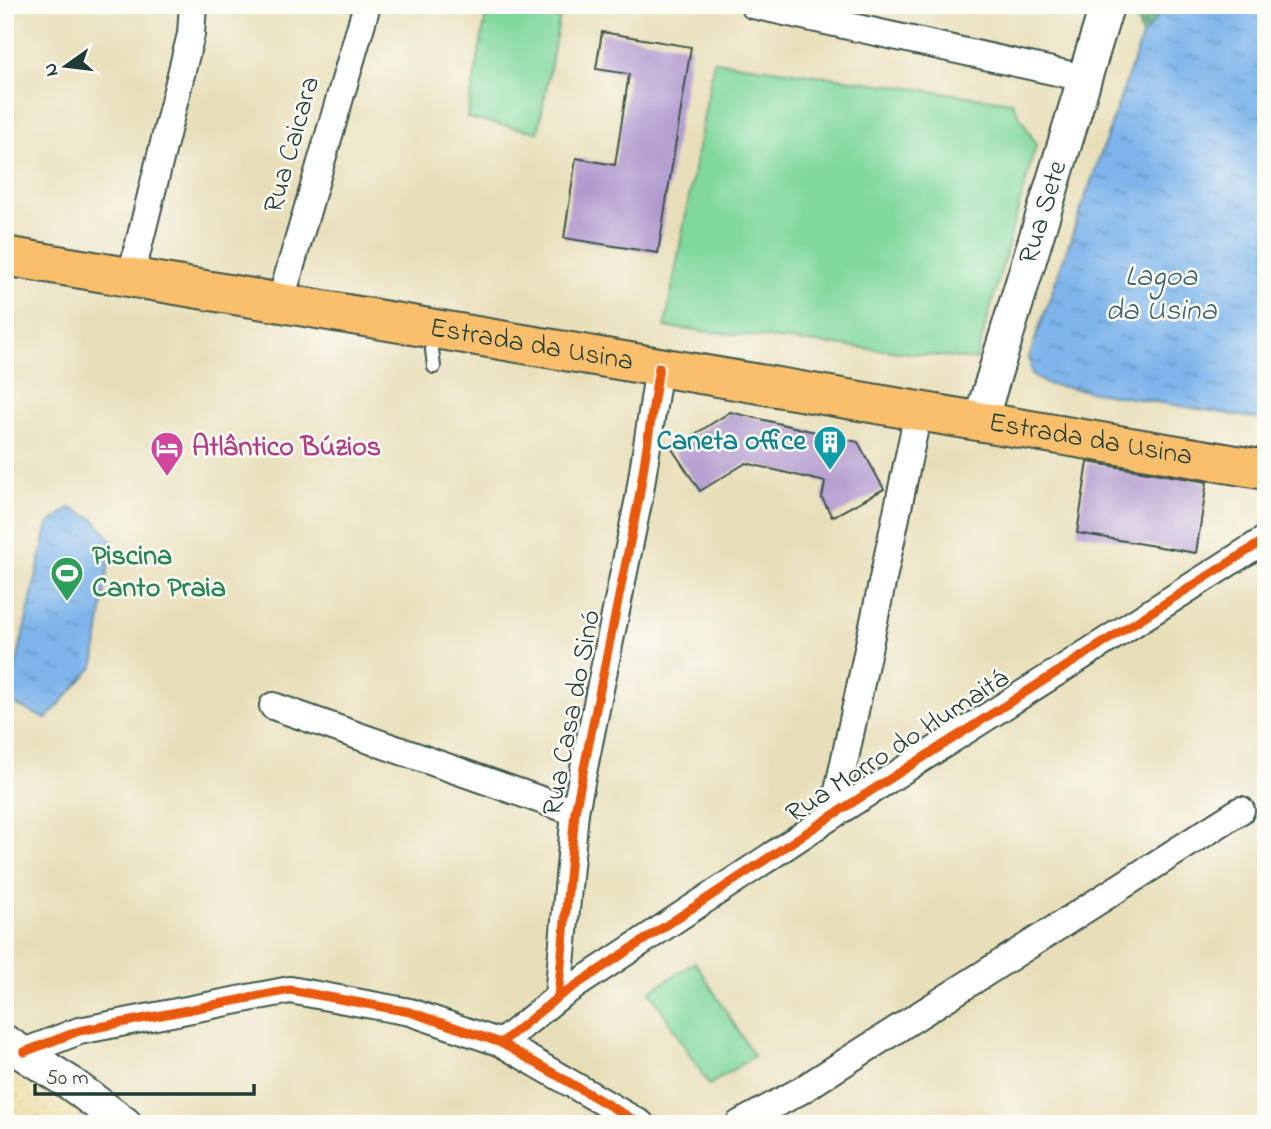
<svg xmlns="http://www.w3.org/2000/svg" width="1271" height="1129" font-family="'Indie Flower',sans-serif">
<defs>
<pattern id="forest-firs" width="22" height="20" patternUnits="userSpaceOnUse" patternTransform="scale(1.75)"><rect width="22" height="20" fill="#68b884"/><path d="M5 1l3.5 6h-7zM16 11l3.5 6h-7z" fill="#55976d"/></pattern>
<pattern id="sand-dots" width="8" height="8" patternUnits="userSpaceOnUse" patternTransform="scale(1.75)"><rect width="8" height="8" fill="#eeda9e"/><path d="M2 2h.1M6 6h.1" fill="none" stroke="#ccbc89" stroke-width="1.8" stroke-linecap="round"/></pattern>
<pattern id="water-ripples" width="26" height="14" patternUnits="userSpaceOnUse" patternTransform="scale(1.75)"><rect width="26" height="14" fill="#7bb4eb"/><path d="M2 4q2-2 4 0t4 0M15 11q2-2 4 0t4 0" fill="none" stroke="#6494bf"/></pattern>
</defs>
<rect width="100%" height="100%" fill="#fdfcf7"/>
<filter id="ink" filterUnits="userSpaceOnUse"><feTurbulence type="fractalNoise" baseFrequency=".0143" numOctaves="2"/><feDisplacementMap in="SourceGraphic" scale="14" xChannelSelector="R" yChannelSelector="G"/><feConvolveMatrix kernelMatrix="1 2 1 2 8 2 1 2 1" color-interpolation-filters="sRGB"/></filter>
<filter id="wash" filterUnits="userSpaceOnUse"><feTurbulence type="fractalNoise" baseFrequency=".00686" numOctaves="4" result="noise"/><feDisplacementMap in="SourceGraphic" scale="28" xChannelSelector="R" yChannelSelector="G"/><feGaussianBlur stdDeviation="1.57" result="paint"/><feColorMatrix in="noise" values="0 0 0 0 0 0 0 0 0 0 0 0 0 0 0 0 0 1.4 0 .05"/><feComposite in="paint" operator="in"/></filter>
<g filter="url(#wash)">
<rect width="100%" height="100%" fill="#e8dfba"/>
<g fill="#80d89c" stroke="#508a68" stroke-width="2">
<path d="M 488,5 L 562,5 L 538,132 L 467,118 Z"/>
<path d="M 714,61 L 1012,102 L 1036,145 L 976,360 L 665,327 Z"/>
<path d="M 695,962 L 754,1056 L 709,1085 L 650,991 Z"/>
</g>
<path fill="url(#forest-firs)" stroke="#447a5c" stroke-width="2" d="M 1132,5 L 1167,5 L 1142,37 Z"/>
<path fill="url(#sand-dots)" stroke="#868c69" stroke-width="2" d="M 5,1064 L 100,1124 L 17,1124 L 5,1117 Z"/>
<g fill="url(#water-ripples)" stroke="#4d7890" stroke-width="2">
<path d="M 1167,5 L 1266,5 L 1266,420 L 1046,384 L 1032,375 L 1029,357 L 1142,37 Z"/>
<path d="M 70,508 L 93,518 L 112,541 L 94,666 L 46,719 L 8,701 L 48,524 Z"/>
</g>
<g id="blocks">
<g fill="#b199ce">
<path d="M 602,32 L 691,47 L 658,253 L 564,238 L 576,158 L 615,165 L 629,74 L 596,69 Z"/>
<path d="M 730,412 L 858,442 L 884,489 L 832,517 L 822,498 L 825,482 L 746,463 L 700,491 L 672,449 Z"/>
<path d="M 1088,462 L 1207,482 L 1196,553 L 1077,533 Z"/>
</g>
</g>
</g>
<g filter="url(#ink)">
<use href="#blocks" fill-opacity="0" stroke="#3d5548" stroke-width="2"/>
<g fill="none" stroke-linecap="round" stroke-linejoin="round">
<defs>
<path id="service" d="M 430,331 L 434,367"/>
<g id="minor">
<path d="M 753,5 L 1084,78"/>
<path d="M 131,276 L 191,34 L 193,5"/>
<path d="M 280,303 L 367,5"/>
<path d="M 273,706 L 575,812"/>
<path d="M 833,815 L 918,413"/>
<path d="M 558,997 L 833,815 L 1266,539"/>
<path d="M 501,1043 L 558,997 L 575,812 L 639,498 L 659,367"/>
<path d="M 24,1052 L 79,1031 L 290,990 L 410,1012 L 501,1043 L 641,1124"/>
<path d="M 739,1124 L 800,1091 L 1241,810"/>
</g>
<g id="tertiary">
<path id="s1" d="M 980,422 L 1107,5"/>
<path d="M 5,1042 L 70,1083 L 125,1124"/>
</g>
<g id="primary">
<path id="s2" d="M 5,256 L 1266,470"/>
</g>
</defs>
<use href="#service" stroke="#3d5548" stroke-width="16"/>
<use href="#minor" stroke="#3d5548" stroke-width="30"/>
<use href="#tertiary" stroke="#3d5548" stroke-width="37"/>
<use href="#primary" stroke="#3d5548" stroke-width="42"/>
<use href="#service" stroke="#fff" stroke-width="12"/>
<use href="#minor" stroke="#fff" stroke-width="26"/>
<use href="#tertiary" stroke="#fff" stroke-width="33"/>
<use href="#primary" stroke="#f9bf6d" stroke-width="38"/>
<defs>
<g id="cycleway">
<path d="M 558,997 L 833,815 L 1266,539"/>
<path d="M 501,1043 L 558,997 L 575,812 L 639,498 L 659,367"/>
<path d="M 24,1052 L 79,1031 L 290,990 L 410,1012 L 501,1043 L 641,1124"/>
</g>
</defs>
<use href="#cycleway" stroke="#fdfcf7" stroke-width="13"/>
<use href="#cycleway" stroke="#e8590c" stroke-width="9"/>
</g>
</g>
<defs>
<symbol id="building-pin" viewBox="-11 -11 22 30"><path d="M0 17L-7.5 6A9.5 9.5 0 1 1 7.5 6Z" fill="#0f9aa8" stroke="#fdfcf7"/><path d="M-4-6H4V6H1V3H-1V6H-4ZM-2.5-4.3h1.7v1.8h-1.7ZM.8-4.3h1.7v1.8H.8ZM-2.5-1h1.7V.8h-1.7ZM.8-1h1.7V.8H.8Z" fill="#fff"/></symbol>
<symbol id="hotel-pin" viewBox="-11 -11 22 30"><path d="M0 17L-7.5 6A9.5 9.5 0 1 1 7.5 6Z" fill="#d1479c" stroke="#fdfcf7"/><path d="M-6-4.5h1.5V1H6V5H4.5V3h-9V5H-6ZM-4 0a1.8 1.8 0 1 1 3.6 0ZM.5 0V-2.5h3Q6-2.5 6 0Z" fill="#fff"/></symbol>
<symbol id="stadium-pin" viewBox="-11 -11 22 30"><path d="M0 17L-7.5 6A9.5 9.5 0 1 1 7.5 6Z" fill="#2e9e5b" stroke="#fdfcf7"/><path d="M0-5a6.5 5 0 1 0 0 10a6.5 5 0 1 0 0-10ZM-3.5-1.8h7v3.6h-7Z" fill="#fff"/></symbol>
</defs>
<g fill-rule="evenodd">
<use href="#building-pin" x="811" y="423" width="38" height="52"/>
<use href="#hotel-pin" x="148" y="429" width="38" height="52"/>
<use href="#stadium-pin" x="48" y="554" width="38" height="52"/>
</g>
<g text-anchor="middle" dominant-baseline="central" stroke-width="5" stroke-linejoin="round" paint-order="stroke">
<g font-size="28" fill="#1f3d34" stroke="#fdfcf7">
<text transform="translate(293 145) rotate(-74)">Rua Caicara</text>
<text stroke="none"><textPath href="#s1" startOffset="219">Rua Sete</textPath></text>
<text stroke="none"><textPath href="#s2" startOffset="534">Estrada da Usina</textPath></text>
<text stroke="none"><textPath href="#s2" startOffset="1101">Estrada da Usina</textPath></text>
<text transform="translate(573 713) rotate(-79)">Rua Casa do Sinó</text>
<text transform="translate(898 747) rotate(-33)">Rua Morro do Humaitá</text>
</g>
<g font-size="28" font-weight="bold" fill="#0d838f" stroke="#fdfcf7" text-anchor="end">
<text x="806" y="442">Caneta office</text>
</g>
<g font-size="28" font-weight="bold" fill="#b23c85" stroke="#fdfcf7" text-anchor="start">
<text x="192" y="448">Atlântico Búzios</text>
</g>
<g font-size="28" font-weight="bold" fill="#27864d" stroke="#fdfcf7" text-anchor="start">
<text x="92" y="557">Piscina<tspan x="92" dy="32">Canto Praia</tspan></text>
</g>
<g font-size="30" font-style="italic" fill="#3b616b" stroke="#fdfcf7">
<text x="1161" y="278">Lagoa<tspan x="1161" dy="34">da Usina</tspan></text>
</g>
</g>
<rect width="1271" height="1129" fill="none" stroke="#fdfcf7" stroke-width="28"/>
<g transform="translate(66 66) rotate(256)" stroke="#fdfcf7" stroke-width="5" paint-order="stroke">
<path d="M0-5L12 26L0 18L-12 26Z" fill="#1f3d34"/>
<text y="-10" font-size="19" font-weight="bold" text-anchor="middle" fill="#1f3d34">N</text>
</g>
<path d="M35 1084v10h219v-10" fill="none" stroke="#1f3d34" stroke-width="3.5"/>
<text x="46" y="1084" font-size="21" fill="#1f3d34" stroke="#fdfcf7" stroke-width="5" paint-order="stroke">50 m</text>
</svg>
